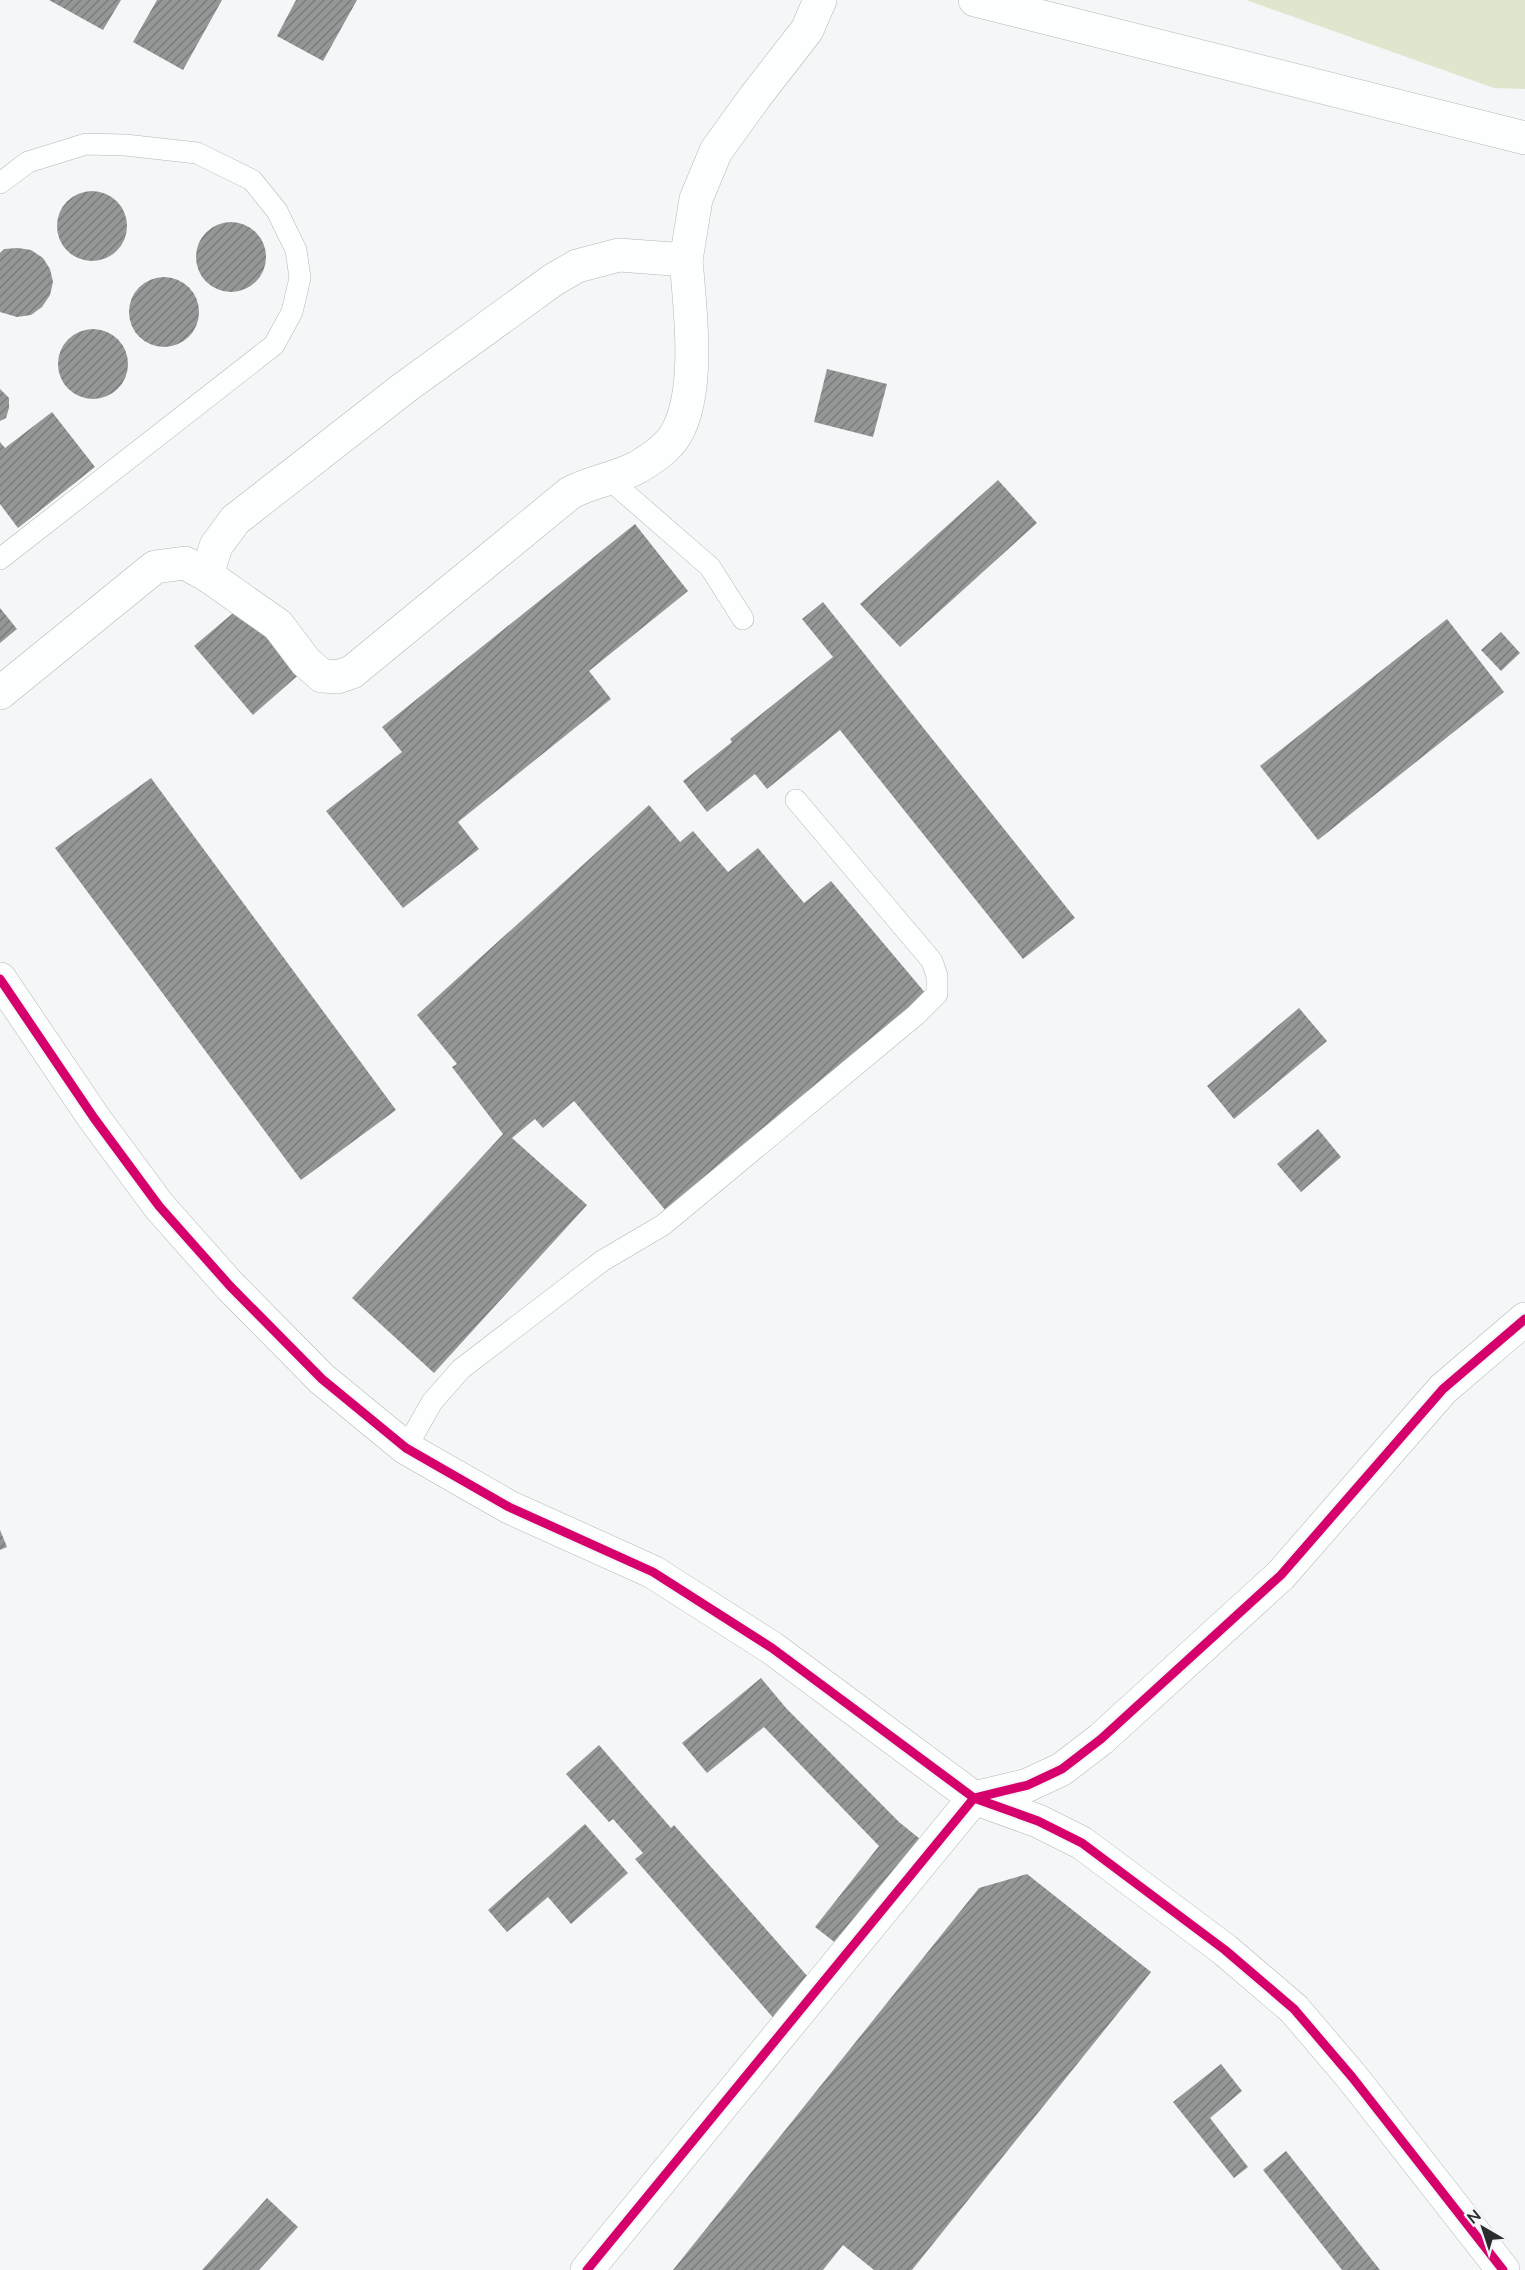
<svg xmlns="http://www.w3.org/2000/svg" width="1525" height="2270" font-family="Mulish,sans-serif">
<defs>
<pattern id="building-hatch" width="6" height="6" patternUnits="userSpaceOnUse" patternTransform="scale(1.5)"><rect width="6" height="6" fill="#959797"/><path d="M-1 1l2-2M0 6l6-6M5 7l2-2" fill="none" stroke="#7a7b7c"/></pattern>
</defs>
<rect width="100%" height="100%" fill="#f4f6f7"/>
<path fill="#dee7cd" d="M 1246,0 L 1525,0 L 1525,89 L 1494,88 Z"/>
<g fill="url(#building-hatch)">
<path d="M 49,0 L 121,0 L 103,30 Z"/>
<path d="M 157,0 L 222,0 L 183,70 L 133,42 Z"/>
<path d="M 296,0 L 357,0 L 323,61 L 277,36 Z"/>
<circle cx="92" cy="226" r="35"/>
<circle cx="231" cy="257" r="35"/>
<path d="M 18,248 L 31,250 L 43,258 L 50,269 L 53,282 L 50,295 L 42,307 L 31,315 L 17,317 L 0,312 L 0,253 L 4,249 Z"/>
<circle cx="164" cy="312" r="35"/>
<circle cx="93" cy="364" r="35"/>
<path d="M 827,369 L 887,384 L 873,437 L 814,422 Z"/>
<path d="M 0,389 L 9,398 L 9,408 L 6,418 L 0,421 Z"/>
<path d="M 52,412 L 95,467 L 18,528 L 0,504 L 0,442 L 5,448 Z"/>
<path d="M 998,480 L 1037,523 L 900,647 L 860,604 Z"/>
<path d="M 635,524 L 688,591 L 589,671 L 611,699 L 458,822 L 479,849 L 403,908 L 326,811 L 402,752 L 382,727 Z"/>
<path d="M 823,602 L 1075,918 L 1023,959 L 840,730 L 767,789 L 755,774 L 707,812 L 683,781 L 732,742 L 730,739 L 833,657 L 802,619 Z"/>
<path d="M 245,603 L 303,671 L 253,715 L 194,646 Z"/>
<path d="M 0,608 L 17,629 L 0,643 Z"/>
<path d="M 1447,619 L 1504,692 L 1318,840 L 1260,766 Z"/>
<path d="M 1501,632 L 1520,653 L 1501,671 L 1481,650 Z"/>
<path d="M 151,778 L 396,1110 L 301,1180 L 55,848 Z"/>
<path d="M 649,805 L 680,842 L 693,831 L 728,872 L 758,848 L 804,903 L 831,881 L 927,995 L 666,1211 L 574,1101 L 543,1128 L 535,1119 L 512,1138 L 587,1205 L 434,1373 L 352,1298 L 503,1134 L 452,1067 L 457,1064 L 417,1015 Z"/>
<path d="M 1299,1008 L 1327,1041 L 1234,1119 L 1207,1086 Z"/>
<path d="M 1318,1129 L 1341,1157 L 1301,1192 L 1277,1164 Z"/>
<path d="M 0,1530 L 7,1547 L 0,1550 Z"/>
<path d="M 761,1678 L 786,1708 L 899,1822 L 925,1843 L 842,1948 L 815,1927 L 879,1846 L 764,1727 L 707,1773 L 682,1743 Z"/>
<path d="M 599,1745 L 671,1828 L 674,1825 L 816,1986 L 776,2021 L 635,1859 L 643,1853 L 613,1819 L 609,1822 L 566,1774 Z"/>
<path d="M 585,1824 L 628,1873 L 571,1924 L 548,1897 L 507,1932 L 488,1910 Z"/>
<path d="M 1027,1874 L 1151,1972 L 912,2270 L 874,2270 L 843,2245 L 823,2270 L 673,2270 L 979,1888 Z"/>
<path d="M 1221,2064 L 1242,2091 L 1210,2118 L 1248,2167 L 1234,2178 L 1173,2102 Z"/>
<path d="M 1286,2151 L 1380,2270 L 1342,2270 L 1263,2170 Z"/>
<path d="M 267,2198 L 298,2227 L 259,2270 L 202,2270 Z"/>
</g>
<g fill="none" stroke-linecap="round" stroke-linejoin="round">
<defs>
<g id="service">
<path d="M 0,183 L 28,162 L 86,144 L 125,145 L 197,153 L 252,180 L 277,211 L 296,250 L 300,278 L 292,312 L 274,345 L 0,559"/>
<path d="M 610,480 L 710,567 L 743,619"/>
<path d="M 406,1448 L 432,1402 L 461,1369 L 602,1261 L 663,1225 L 916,1015 L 937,994 L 937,976 L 932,961 L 796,800"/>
</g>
<g id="minor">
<path d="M 975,0 L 1525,138"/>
<path d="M 207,575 L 216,546 L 235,520 L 404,388 L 553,280 L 577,266 L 619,255 L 686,260 L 696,199 L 716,151 L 755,97 L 807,30 L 820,0"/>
<path d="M 0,693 L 155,567 L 185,563 L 207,575 L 278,625 L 306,662 L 322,676 L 337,677 L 352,672 L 570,493 C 592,481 616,479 638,467 C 653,458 668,448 676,434 C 701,392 690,308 686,260"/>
<path d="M 0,979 L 94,1118 L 159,1206 L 230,1286 L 322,1379 L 406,1448 L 509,1507 L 653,1572 L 772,1648 L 974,1798 L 1028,1785 L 1062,1769 L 1101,1739 L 1281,1575 L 1443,1389 L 1525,1319"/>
<path d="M 587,2270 L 974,1798 L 1038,1821 L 1082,1843 L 1225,1950 L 1294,2009 L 1352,2077 L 1503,2270"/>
</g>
</defs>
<use href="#service" stroke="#b5b6b7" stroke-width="22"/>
<use href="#minor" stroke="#b5b6b7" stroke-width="34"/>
<use href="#service" stroke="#fdfefe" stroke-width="21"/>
<use href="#minor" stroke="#fdfefe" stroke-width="33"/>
<defs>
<g id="cycleway">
<path d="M 0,979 L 94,1118 L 159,1206 L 230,1286 L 322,1379 L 406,1448 L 509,1507 L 653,1572 L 772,1648 L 974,1798 L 1028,1785 L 1062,1769 L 1101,1739 L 1281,1575 L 1443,1389 L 1525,1319"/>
<path d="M 587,2270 L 974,1798 L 1038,1821 L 1082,1843 L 1225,1950 L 1294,2009 L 1352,2077 L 1503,2270"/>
</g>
</defs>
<use href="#cycleway" stroke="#f3f6f8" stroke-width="13"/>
<use href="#cycleway" stroke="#d6006c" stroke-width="9"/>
</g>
<g transform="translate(1483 2228) rotate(321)" stroke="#f3f6f8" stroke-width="4.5" paint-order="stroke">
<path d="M0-4.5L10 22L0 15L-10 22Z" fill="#2b2c2d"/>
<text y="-9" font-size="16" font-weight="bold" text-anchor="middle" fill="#2b2c2d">N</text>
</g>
</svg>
